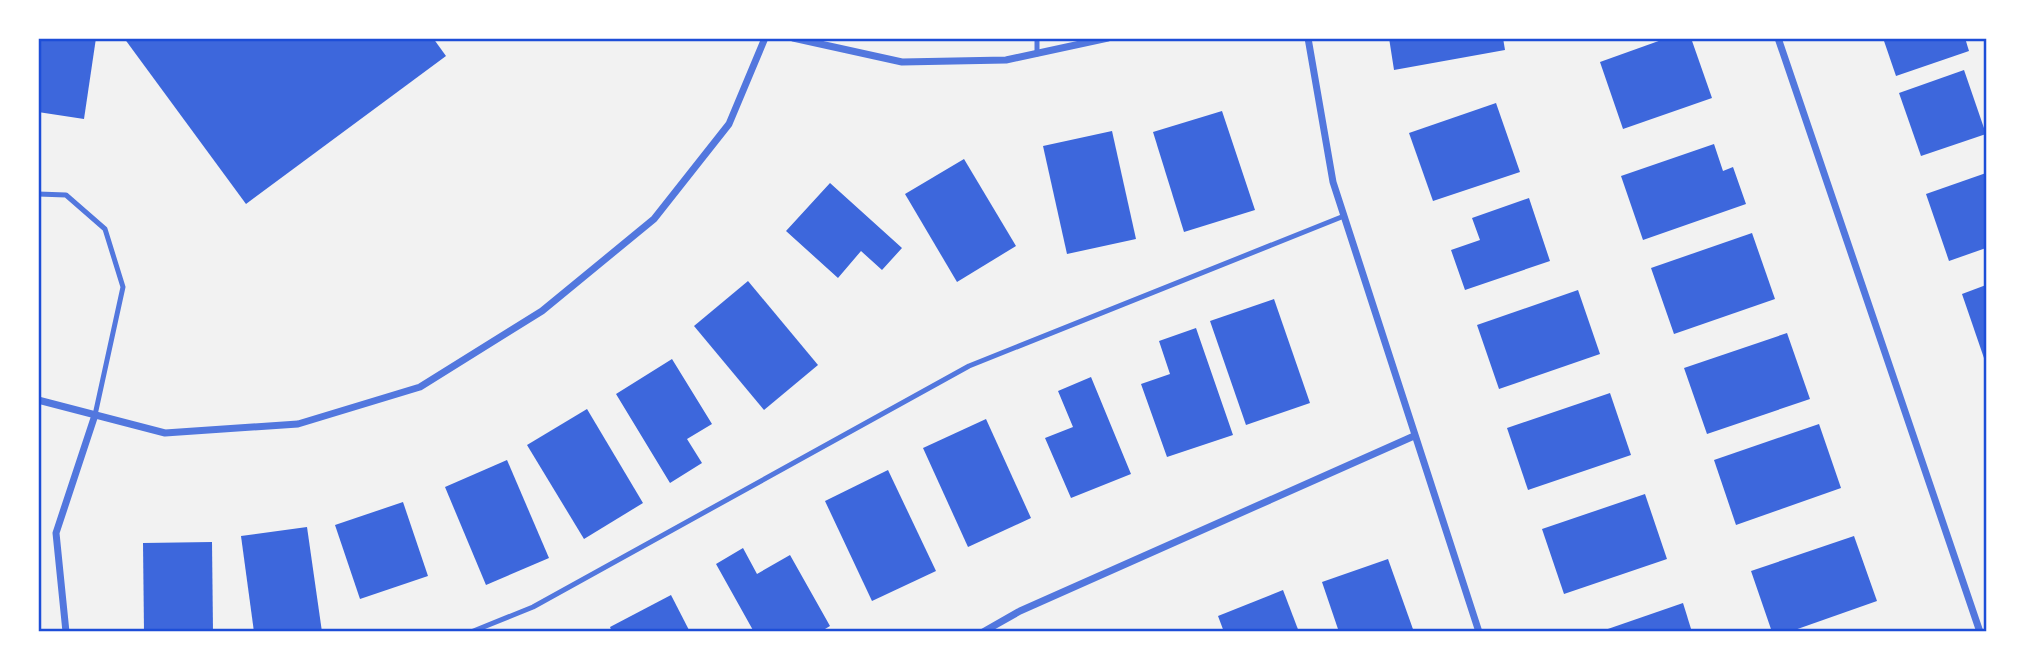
<svg xmlns="http://www.w3.org/2000/svg" width="2025" height="670" font-family="Montserrat,sans-serif">
<rect width="100%" height="100%" fill="#f2f2f2"/>
<g fill="#3d67dc">
<path d="M 38,38 L 96,38 L 84,119 L 38,112 Z"/>
<path d="M 124,38 L 433,38 L 446,56 L 246,204 Z"/>
<path d="M 1389,38 L 1503,38 L 1505,50 L 1394,70 Z"/>
<path d="M 1667,38 L 1691,38 L 1712,98 L 1623,129 L 1600,62 Z"/>
<path d="M 1883,38 L 1965,38 L 1969,51 L 1896,76 Z"/>
<path d="M 1964,70 L 1986,134 L 1921,156 L 1899,93 Z"/>
<path d="M 1496,103 L 1520,172 L 1433,201 L 1409,133 Z"/>
<path d="M 1222,111 L 1255,210 L 1184,232 L 1153,132 Z"/>
<path d="M 1112,131 L 1136,239 L 1067,254 L 1043,146 Z"/>
<path d="M 1714,144 L 1723,171 L 1733,167 L 1746,204 L 1643,240 L 1621,176 Z"/>
<path d="M 964,159 L 1016,246 L 957,282 L 905,194 Z"/>
<path d="M 1986,173 L 1986,248 L 1949,261 L 1926,194 Z"/>
<path d="M 830,183 L 902,248 L 882,270 L 861,251 L 838,278 L 786,231 Z"/>
<path d="M 1529,198 L 1550,261 L 1465,290 L 1451,250 L 1480,240 L 1472,218 Z"/>
<path d="M 1752,233 L 1775,299 L 1674,334 L 1651,268 Z"/>
<path d="M 748,281 L 818,365 L 764,410 L 694,326 Z"/>
<path d="M 1986,285 L 1986,364 L 1962,294 Z"/>
<path d="M 1578,290 L 1600,354 L 1499,389 L 1477,325 Z"/>
<path d="M 1274,299 L 1310,403 L 1246,425 L 1210,321 Z"/>
<path d="M 1196,328 L 1233,435 L 1167,457 L 1141,384 L 1170,374 L 1159,341 Z"/>
<path d="M 1787,333 L 1810,399 L 1707,434 L 1684,368 Z"/>
<path d="M 672,359 L 712,424 L 687,439 L 702,463 L 670,483 L 616,394 Z"/>
<path d="M 1091,377 L 1131,474 L 1071,498 L 1045,438 L 1073,427 L 1058,391 Z"/>
<path d="M 1610,393 L 1631,455 L 1528,490 L 1507,428 Z"/>
<path d="M 587,409 L 643,503 L 584,539 L 527,445 Z"/>
<path d="M 986,419 L 1031,518 L 968,547 L 923,448 Z"/>
<path d="M 1819,424 L 1841,488 L 1736,525 L 1714,460 Z"/>
<path d="M 507,460 L 549,558 L 486,585 L 445,487 Z"/>
<path d="M 888,470 L 936,571 L 872,601 L 825,501 Z"/>
<path d="M 1645,494 L 1667,559 L 1564,594 L 1542,529 Z"/>
<path d="M 403,502 L 428,576 L 360,599 L 335,525 Z"/>
<path d="M 307,527 L 322,632 L 254,632 L 241,536 Z"/>
<path d="M 1854,536 L 1877,601 L 1789,632 L 1772,632 L 1751,571 Z"/>
<path d="M 212,542 L 213,632 L 144,632 L 143,543 Z"/>
<path d="M 743,548 L 757,574 L 790,555 L 830,626 L 820,632 L 754,632 L 716,564 Z"/>
<path d="M 1388,559 L 1414,632 L 1339,632 L 1322,582 Z"/>
<path d="M 1283,590 L 1299,632 L 1224,632 L 1218,616 Z"/>
<path d="M 671,595 L 690,632 L 612,632 L 610,627 Z"/>
<path d="M 1683,603 L 1692,632 L 1602,632 L 1602,631 Z"/>
</g>
<g fill="none" stroke-linecap="round" stroke-linejoin="round">
<g stroke="#5277de" stroke-width="5">
<path d="M 1037,38 L 1037,54"/>
<path d="M 38,194 L 66,195 L 105,229 L 123,287 L 95,415"/>
<path d="M 471,632 L 533,607 L 969,366 L 1344,216"/>
</g>
<g stroke="#5277de" stroke-width="7">
<path d="M 793,38 L 902,62 L 1006,60 L 1108,38"/>
<path d="M 1308,38 L 1333,182 L 1479,632"/>
<path d="M 1778,38 L 1980,632"/>
<path d="M 38,400 L 165,433 L 298,424 L 420,387 L 542,311 L 654,219 L 729,124 L 765,38"/>
<path d="M 66,632 L 56,533 L 95,415"/>
<path d="M 983,632 L 1020,611 L 1414,436"/>
</g>
</g>
<rect width="2025" height="670" fill="none" stroke="#ffffff" stroke-width="80"/>
<rect x="40" y="40" width="1945" height="590" fill="none" stroke="#1d4ed8" stroke-width="2.5"/>
</svg>
